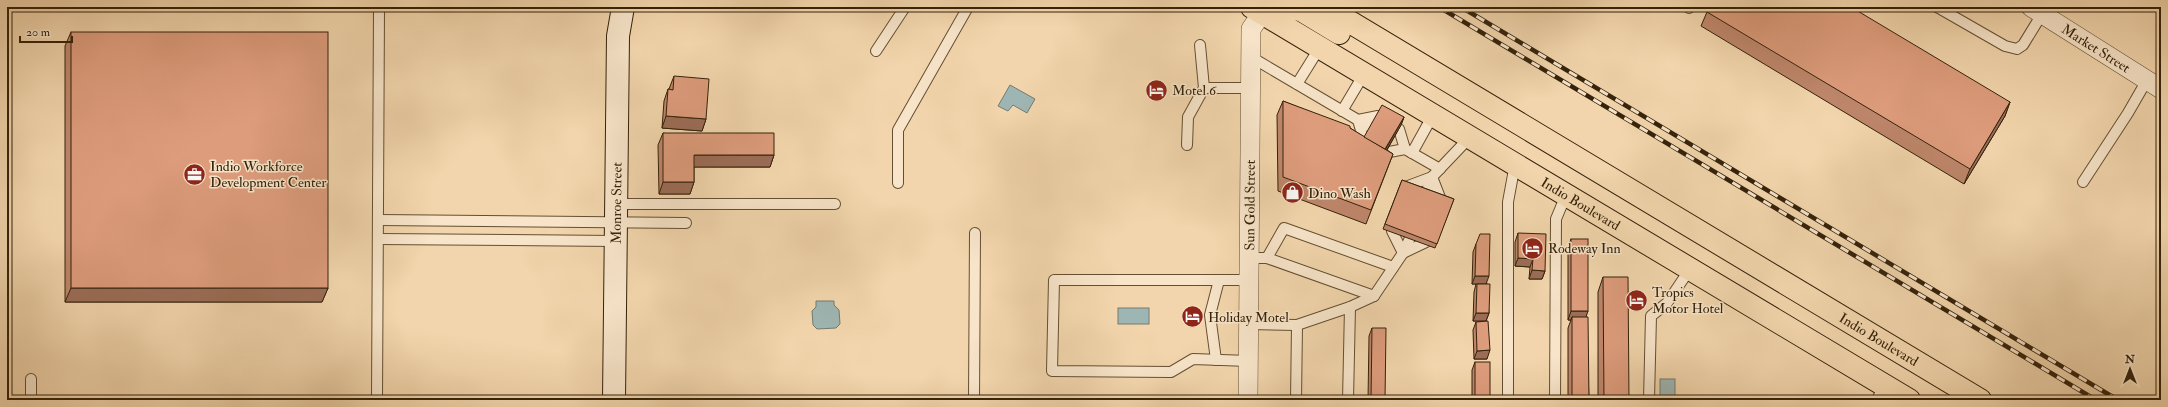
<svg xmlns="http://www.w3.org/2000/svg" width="2168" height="407" font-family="'IM FELL Double Pica',serif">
<rect width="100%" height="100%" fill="#f2d5ac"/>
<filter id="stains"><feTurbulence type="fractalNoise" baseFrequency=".005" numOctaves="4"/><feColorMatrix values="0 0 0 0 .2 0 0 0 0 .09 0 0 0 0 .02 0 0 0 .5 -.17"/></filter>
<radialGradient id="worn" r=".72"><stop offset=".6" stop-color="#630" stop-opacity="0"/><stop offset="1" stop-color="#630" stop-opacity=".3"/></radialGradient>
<g fill="#9eb6b3" stroke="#747b6f">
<path d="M 1010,85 L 1035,99 L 1027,113 L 1013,105 L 1008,111 L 998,106 Z"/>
<path d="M 816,301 L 834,301 L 834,305 L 839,310 L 840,324 L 836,328 L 817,329 L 813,325 L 812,311 L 816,307 Z"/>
<rect x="1118" y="308" width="31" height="16"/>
<rect x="1660" y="379" width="15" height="21"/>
</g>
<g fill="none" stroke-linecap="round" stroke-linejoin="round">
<defs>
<g id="service">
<path d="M 1937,7 L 2005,46 L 2017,49 L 2023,45 L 2042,14"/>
<path d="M 1689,8 L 1690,7"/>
<path d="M 876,51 L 905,7"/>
<path d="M 1251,57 L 1358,120 L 1378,116"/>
<path d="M 1297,84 L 1320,47"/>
<path d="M 1204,88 L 1251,88"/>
<path d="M 1342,111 L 1364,74"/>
<path d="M 1399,129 L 1405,149"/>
<path d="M 1364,141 L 1358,120 L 1370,127"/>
<path d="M 1187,145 L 1188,117 L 1204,88 L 1200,45"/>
<path d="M 1384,153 L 1405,149 L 1440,169"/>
<path d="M 1412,153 L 1433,115"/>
<path d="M 2083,182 L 2128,113 L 2147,80"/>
<path d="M 898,183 L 898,130 L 968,7"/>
<path d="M 1408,186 L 1432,177 L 1441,200"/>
<path d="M 1426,193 L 1432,177 L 1470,137"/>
<path d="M 616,204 L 835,204"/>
<path d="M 378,220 L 686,223"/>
<path d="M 1392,231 L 1403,253 L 1426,242"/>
<path d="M 378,239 L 616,241"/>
<path d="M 1250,258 L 1267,258 L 1284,228 L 1393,267"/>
<path d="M 1267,258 L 1374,296"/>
<path d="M 1249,324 L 1297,325 L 1350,307 L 1374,296 L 1403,253 L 1410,238"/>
<path d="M 1216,360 L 1210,315 L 1219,280"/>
<path d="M 1249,361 L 1193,359 L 1171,372 L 1052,371 L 1054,280 L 1249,280"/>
<path d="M 31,400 L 31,379"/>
<path d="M 377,400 L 379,7"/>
<path d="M 974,400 L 975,233"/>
<path d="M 1296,400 L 1297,325"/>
<path d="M 1348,400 L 1350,307"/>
<path d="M 1508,400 L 1508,202 L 1515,164"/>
<path d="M 1555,400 L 1556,219 L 1566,195"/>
<path d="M 1649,400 L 1651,316 L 1667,303 L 1690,269"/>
<path d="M 1877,400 L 1884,385"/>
</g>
<g id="minor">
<path id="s1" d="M 2031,7 L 2161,89"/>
<path id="s2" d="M 1248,400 L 1251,29 L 1262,13"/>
</g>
<g id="secondary">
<path id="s3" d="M 614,400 L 618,36 L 623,7"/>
</g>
<g id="primary">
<path id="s4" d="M 1252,7 L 1909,400"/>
<path id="s5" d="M 1325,7 L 1980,400"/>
<path d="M 1262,13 L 1281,7 L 1301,10 L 1339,33"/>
</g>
</defs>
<use href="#service" stroke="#644f32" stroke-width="12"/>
<use href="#minor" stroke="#644f32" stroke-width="20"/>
<use href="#secondary" stroke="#34220a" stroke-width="24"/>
<use href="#primary" stroke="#34220a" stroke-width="24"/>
<use href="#service" stroke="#f7e4c9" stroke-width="10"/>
<use href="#minor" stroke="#f7e4c9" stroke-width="19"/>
<use href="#secondary" stroke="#f7e4c9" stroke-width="22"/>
<use href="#primary" stroke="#f2d5ac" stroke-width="22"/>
<defs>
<g id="rail">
<path d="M 1439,7 L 2096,400"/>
<path d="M 1461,7 L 2118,400"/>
</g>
</defs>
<use href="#rail" stroke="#34220a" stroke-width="4.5"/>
<use href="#rail" stroke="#f7e4c9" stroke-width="3" stroke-dasharray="9" stroke-linecap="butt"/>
</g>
<g fill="#be866b" stroke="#34220a">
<path d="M 1707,12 L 2010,102 L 2005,116 L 1964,184 L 1701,26 Z"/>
<path d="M 71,32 L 328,288 L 322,302 L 65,302 L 65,46 Z"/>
<path d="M 674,76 L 706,119 L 702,131 L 662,128 L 664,101 L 668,89 L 669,89 Z"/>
<path d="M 1283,101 L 1350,128 L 1364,137 L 1404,117 L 1401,125 L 1387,150 L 1393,154 L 1366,224 L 1278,191 L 1277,115 Z"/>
<path d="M 663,133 L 774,155 L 770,167 L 694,167 L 694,182 L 690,194 L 659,194 L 658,145 Z"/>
<path d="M 1402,180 L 1454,199 L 1435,248 L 1383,229 Z"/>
<path d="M 1518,233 L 1545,271 L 1542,279 L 1529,279 L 1530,267 L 1515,266 L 1515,242 Z"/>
<path d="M 1571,239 L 1586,317 L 1589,400 L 1568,400 L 1568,328 L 1571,320 L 1568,320 L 1568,248 Z"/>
<path d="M 1476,244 L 1487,284 L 1489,313 L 1486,321 L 1473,321 L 1474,292 L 1476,284 L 1472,284 L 1473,252 Z"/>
<path d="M 1603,277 L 1629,400 L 1598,400 L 1598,292 Z"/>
<path d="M 1476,322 L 1487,359 L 1474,359 L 1473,330 Z"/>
<path d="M 1372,328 L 1385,400 L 1368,400 L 1369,336 Z"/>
<path d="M 1475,362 L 1490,400 L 1472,400 L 1472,370 Z"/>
</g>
<g fill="#9b6d57" stroke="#34220a">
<path d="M 2010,102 L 2005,116 L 1964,184 L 1970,169 Z"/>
<path d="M 666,116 L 706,119 L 702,131 L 662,128 Z"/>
<path d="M 1404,117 L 1401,125 L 1381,160 L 1384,152 Z"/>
<path d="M 694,155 L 774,155 L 770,167 L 690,167 Z"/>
<path d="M 663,182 L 694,182 L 690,194 L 659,194 Z"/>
<path d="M 1518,258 L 1533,259 L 1530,267 L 1515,266 Z"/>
<path d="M 1532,270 L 1545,271 L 1542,279 L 1529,279 Z"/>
<path d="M 1475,276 L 1489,276 L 1486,284 L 1472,284 Z"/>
<path d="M 71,288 L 328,288 L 322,302 L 65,302 Z"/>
<path d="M 1571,311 L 1588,311 L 1585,320 L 1572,317 L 1571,320 L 1568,320 Z"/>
<path d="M 1476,313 L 1489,313 L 1486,321 L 1473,321 Z"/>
<path d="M 1490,350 L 1487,359 L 1474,359 L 1477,351 Z"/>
</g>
<g fill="#dd9c7c" stroke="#34220a">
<path d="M 1709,7 L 1851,7 L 2010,102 L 1970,169 L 1707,12 Z"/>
<rect x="71" y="32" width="257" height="256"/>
<path d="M 674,76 L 709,79 L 706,119 L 666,116 L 668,89 L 673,90 Z"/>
<path d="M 1283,101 L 1350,126 L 1350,128 L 1393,154 L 1371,210 L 1283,177 Z"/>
<path d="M 1382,105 L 1404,117 L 1385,149 L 1364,137 Z"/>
<path d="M 663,133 L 774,133 L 774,155 L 694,155 L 694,182 L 663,182 Z"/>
<path d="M 1402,180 L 1454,199 L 1437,244 L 1385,224 Z"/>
<path d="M 1518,233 L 1546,234 L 1545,271 L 1532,270 L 1533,259 L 1518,258 Z"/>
<path d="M 1480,234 L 1490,234 L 1489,276 L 1475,276 L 1476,244 Z"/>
<rect x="1571" y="239" width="17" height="72"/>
<path d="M 1603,277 L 1628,277 L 1629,400 L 1604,400 Z"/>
<path d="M 1477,284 L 1490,284 L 1489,313 L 1476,313 Z"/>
<path d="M 1572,317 L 1588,317 L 1589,400 L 1572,400 Z"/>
<path d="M 1488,321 L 1490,350 L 1477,351 L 1476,322 Z"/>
<path d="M 1372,328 L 1386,328 L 1385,400 L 1371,400 Z"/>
<rect x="1475" y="362" width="15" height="38"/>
</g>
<defs>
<symbol id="hotel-disc" viewBox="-11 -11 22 22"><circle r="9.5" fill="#8f2418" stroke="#f7e4c9"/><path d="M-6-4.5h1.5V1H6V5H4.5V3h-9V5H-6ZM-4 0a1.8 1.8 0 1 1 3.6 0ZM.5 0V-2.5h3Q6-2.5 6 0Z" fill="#fff"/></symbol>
<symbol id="office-disc" viewBox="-11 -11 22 22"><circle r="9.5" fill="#8f2418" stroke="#f7e4c9"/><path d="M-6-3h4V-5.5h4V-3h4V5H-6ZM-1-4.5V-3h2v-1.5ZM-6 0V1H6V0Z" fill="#fff"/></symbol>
<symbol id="shop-disc" viewBox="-11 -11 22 22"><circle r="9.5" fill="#8f2418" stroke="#f7e4c9"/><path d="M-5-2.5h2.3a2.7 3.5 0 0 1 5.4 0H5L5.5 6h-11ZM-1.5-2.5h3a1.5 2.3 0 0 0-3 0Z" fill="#fff"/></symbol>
</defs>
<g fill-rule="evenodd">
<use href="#hotel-disc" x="1144" y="78" width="25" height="25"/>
<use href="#office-disc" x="182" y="162" width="25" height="25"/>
<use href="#shop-disc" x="1280" y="180" width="25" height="25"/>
<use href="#hotel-disc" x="1520" y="236" width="25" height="25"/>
<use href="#hotel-disc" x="1624" y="288" width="25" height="25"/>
<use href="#hotel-disc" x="1180" y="304" width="25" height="25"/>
</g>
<g text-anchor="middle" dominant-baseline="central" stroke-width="3" stroke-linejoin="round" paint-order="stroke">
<g font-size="14" fill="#34220a" stroke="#f7e4c9">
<text stroke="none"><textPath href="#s1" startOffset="77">Market Street</textPath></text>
<text stroke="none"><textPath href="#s3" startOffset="197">Monroe Street</textPath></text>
<text stroke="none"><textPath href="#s4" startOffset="383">Indio Boulevard</textPath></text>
<text stroke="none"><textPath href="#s2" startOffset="195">Sun Gold Street</textPath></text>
<text stroke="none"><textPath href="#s5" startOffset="646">Indio Boulevard</textPath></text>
</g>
<g font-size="14" fill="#34220a" stroke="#f7e4c9" text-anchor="start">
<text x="1172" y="90">Motel 6</text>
<text x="210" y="166">Indio Workforce<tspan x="210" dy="16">Development Center</tspan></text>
<text x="1308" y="193">Dino Wash</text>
<text x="1548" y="248">Rodeway Inn</text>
<text x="1652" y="292">Tropics<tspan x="1652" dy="16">Motor Hotel</tspan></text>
<text x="1208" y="317">Holiday Motel</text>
</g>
</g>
<rect width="2168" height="407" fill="none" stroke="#f2d5ac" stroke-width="24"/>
<rect x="8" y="8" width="2152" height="391" fill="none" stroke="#34220a" stroke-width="2"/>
<rect x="12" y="12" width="2144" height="383" fill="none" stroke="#34220a"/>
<g transform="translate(2130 369)" stroke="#f7e4c9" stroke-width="3" paint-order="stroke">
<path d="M0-3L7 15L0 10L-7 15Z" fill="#34220a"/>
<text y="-6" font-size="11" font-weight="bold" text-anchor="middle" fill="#34220a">N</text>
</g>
<path d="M20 36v6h52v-6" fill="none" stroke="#34220a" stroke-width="2"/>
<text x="26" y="36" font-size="12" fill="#34220a" stroke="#f7e4c9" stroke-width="3" paint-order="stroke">20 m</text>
<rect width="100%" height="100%" filter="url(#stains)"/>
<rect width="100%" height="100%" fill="url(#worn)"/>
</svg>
